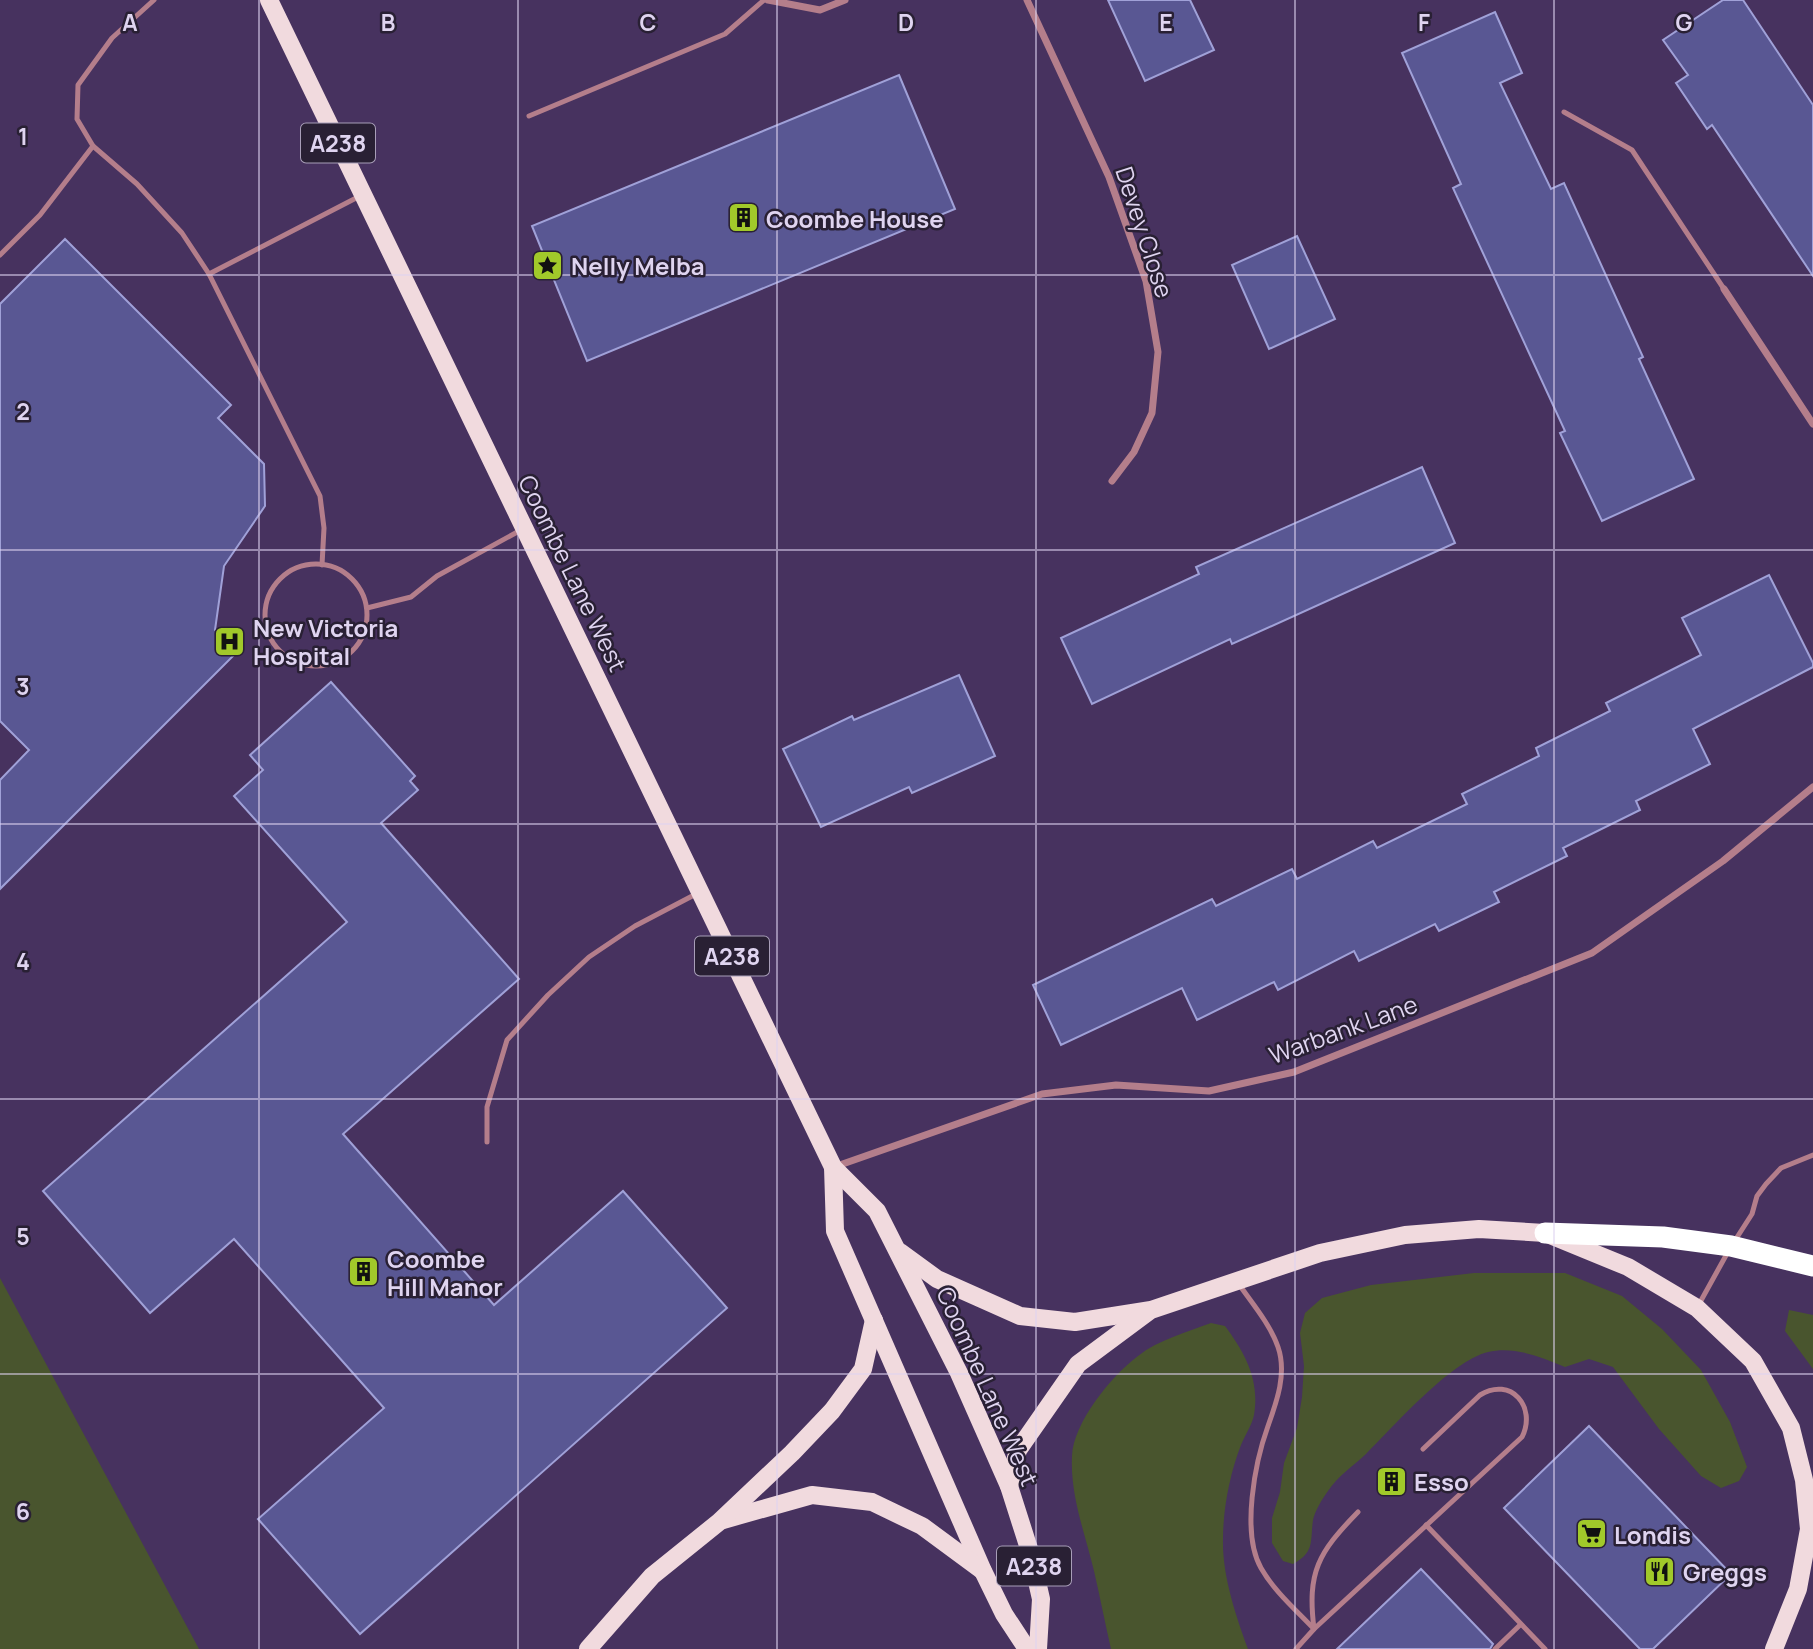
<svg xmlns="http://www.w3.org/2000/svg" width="1813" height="1649" font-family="Manrope,sans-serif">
<rect width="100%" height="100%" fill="#47325f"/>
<g fill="#49552e">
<path d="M 1474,1273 L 1565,1273 L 1622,1296 L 1662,1329 L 1701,1370 L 1730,1422 L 1747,1467 L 1739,1481 L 1721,1488 L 1701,1476 L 1659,1429 L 1613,1367 L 1589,1359 L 1565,1367 C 1541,1357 1515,1346 1488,1352 C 1451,1361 1394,1426 1366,1454 C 1353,1466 1337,1477 1328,1491 C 1322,1499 1315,1511 1313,1520 C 1310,1542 1315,1552 1293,1564 L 1283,1561 L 1272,1543 L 1272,1518 L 1280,1492 L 1284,1463 L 1297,1428 L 1302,1397 L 1304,1366 L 1300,1333 L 1305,1313 L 1322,1298 L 1371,1285 Z"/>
<path d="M 0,1278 L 199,1649 L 0,1649 Z"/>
<path d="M 1789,1310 L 1813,1315 L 1813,1369 L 1785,1331 Z"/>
<path d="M 1211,1323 L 1225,1326 C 1245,1353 1260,1380 1254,1415 C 1252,1425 1245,1435 1241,1445 C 1230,1473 1223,1509 1223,1539 C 1222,1575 1236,1616 1248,1649 L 1111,1649 C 1105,1623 1100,1597 1094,1571 C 1085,1533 1070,1496 1072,1456 C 1073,1423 1112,1375 1138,1356 C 1158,1340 1187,1332 1211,1323 Z"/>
</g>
<g fill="#595793" stroke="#a0a1d8" stroke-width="2">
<path d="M 1108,0 L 1190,0 L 1214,50 L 1145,81 Z"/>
<path d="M 1723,0 L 1743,0 L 1813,105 L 1813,276 L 1712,125 L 1707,129 L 1676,83 L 1688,75 L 1663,40 Z"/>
<path d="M 1495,12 L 1522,73 L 1500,83 L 1551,189 L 1564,183 L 1643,357 L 1639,359 L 1694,479 L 1602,521 L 1560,433 L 1565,431 L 1453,188 L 1461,184 L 1402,53 Z"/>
<path d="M 899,75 L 955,209 L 587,361 L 532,226 Z"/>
<path d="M 1297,236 L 1335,319 L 1269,349 L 1232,265 Z"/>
<path d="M 65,239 L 231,405 L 218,418 L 264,464 L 265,506 L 224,566 L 215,630 L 237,652 L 0,889 L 0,780 L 29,750 L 0,721 L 0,304 Z"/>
<path d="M 1422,467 L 1455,543 L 1232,644 L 1230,639 L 1092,704 L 1061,638 L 1199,574 L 1196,567 Z"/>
<path d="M 1769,575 L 1813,663 L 1813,667 L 1693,729 L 1710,764 L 1636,801 L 1640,810 L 1563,848 L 1567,856 L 1494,892 L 1499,902 L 1439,931 L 1435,924 L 1359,961 L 1354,951 L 1278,990 L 1274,982 L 1197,1020 L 1182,988 L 1061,1045 L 1033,985 L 1212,899 L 1216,906 L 1292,869 L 1297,879 L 1373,841 L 1377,848 L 1467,804 L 1462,794 L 1539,756 L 1536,748 L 1610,711 L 1606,703 L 1701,655 L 1682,618 Z"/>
<path d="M 959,675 L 995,756 L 912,793 L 909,787 L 821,827 L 783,749 L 852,716 L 854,720 Z"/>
<path d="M 331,682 L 415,776 L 410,781 L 418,790 L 381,823 L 519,979 L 343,1134 L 494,1305 L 623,1191 L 727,1308 L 360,1634 L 258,1519 L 384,1408 L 234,1239 L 150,1313 L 43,1191 L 347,922 L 234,796 L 263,770 L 250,755 Z"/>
<path d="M 1589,1426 L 1731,1574 L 1653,1649 L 1640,1649 L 1504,1508 Z"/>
<path d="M 1421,1569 L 1493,1644 L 1490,1649 L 1337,1649 Z"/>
</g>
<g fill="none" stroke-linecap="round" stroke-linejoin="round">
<g stroke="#b47e8b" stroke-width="5">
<path d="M 154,0 L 112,38 L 78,85 L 77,119 L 93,146 L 137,184 L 182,233 L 209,274 L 320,496 L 324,528 L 322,565"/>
<path d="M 1564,112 L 1632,150 L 1724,289"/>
<path d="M 529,116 L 725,34 L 764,0"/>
<path d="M 0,255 L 40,215 L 93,146"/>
<path d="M 209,274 L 360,196"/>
<circle cx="316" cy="615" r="51"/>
<path d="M 367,608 L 411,597 L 437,576 L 521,530"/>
<path d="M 487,1142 L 487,1107 L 507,1040 L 548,995 L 589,957 L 635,926 L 698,893"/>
<path d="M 1734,1242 L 1752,1214 L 1757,1196 L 1766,1184 L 1781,1168 L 1813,1155"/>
<path d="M 1238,1283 C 1252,1303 1270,1324 1278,1347 C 1287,1373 1277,1401 1268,1426 C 1255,1462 1241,1533 1261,1568 C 1274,1591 1296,1610 1314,1629 L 1296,1649"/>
<path d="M 1698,1306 L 1729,1250"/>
<path d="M 1358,1512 C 1318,1553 1307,1572 1314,1629 L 1522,1437 C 1537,1407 1511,1376 1480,1395 L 1423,1449"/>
<path d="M 1426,1525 L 1545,1649"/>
<path d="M 1495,1649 L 1520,1625"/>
</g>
<g stroke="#b47e8b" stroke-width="7">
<path d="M 768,0 L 820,10 L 845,0"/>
<path d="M 1027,0 L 1109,177 L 1146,281 L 1158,352 L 1152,413 L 1134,452 L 1112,481"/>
<path d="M 1724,289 L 1813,424"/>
<path d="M 834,1167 L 1042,1094 L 1116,1085 L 1209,1091 L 1294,1072 L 1592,953 L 1723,861 L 1813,787"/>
</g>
<g stroke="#f1dade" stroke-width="18">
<path d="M 269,0 L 833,1167 L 877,1211 L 959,1373 L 1009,1486 L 1031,1555 L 1041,1599 L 1038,1649"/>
<path d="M 833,1167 L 835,1231 L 983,1571 L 1004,1614 L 1027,1649"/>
<path d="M 900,1252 L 937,1279 L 1020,1316 L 1075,1322 L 1151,1310 L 1320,1253 L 1405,1235 L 1479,1229 L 1545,1233 L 1628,1267 L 1697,1308 L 1753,1361 L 1791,1428 L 1804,1480 L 1809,1529 L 1798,1589 L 1774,1649"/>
<path d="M 1009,1486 L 1018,1450 L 1078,1364 L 1148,1312"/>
<path d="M 723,1520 L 812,1495 L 872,1502 L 922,1526 L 983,1571"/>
<path d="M 588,1649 L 652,1576 L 719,1522 L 792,1453 L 832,1411 L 863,1369 L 874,1320"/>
</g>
<path stroke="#fff" stroke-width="21" d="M 1545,1233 L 1663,1237 L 1731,1246 L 1813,1266"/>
</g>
<path fill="none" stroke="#dfd4f0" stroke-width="2" stroke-opacity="0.55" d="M 259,0 L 259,1649M 518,0 L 518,1649M 777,0 L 777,1649M 1036,0 L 1036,1649M 1295,0 L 1295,1649M 1554,0 L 1554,1649M 0,275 L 1813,275M 0,550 L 1813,550M 0,824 L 1813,824M 0,1099 L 1813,1099M 0,1374 L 1813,1374"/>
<defs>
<symbol id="building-square" viewBox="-11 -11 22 22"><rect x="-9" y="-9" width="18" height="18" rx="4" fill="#a1c92a" stroke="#292034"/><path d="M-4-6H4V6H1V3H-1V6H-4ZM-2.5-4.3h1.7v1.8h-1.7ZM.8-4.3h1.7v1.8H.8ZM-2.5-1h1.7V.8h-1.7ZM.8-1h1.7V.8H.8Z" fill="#111"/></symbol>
<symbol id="sight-square" viewBox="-11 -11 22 22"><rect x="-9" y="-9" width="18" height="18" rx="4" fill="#a1c92a" stroke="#292034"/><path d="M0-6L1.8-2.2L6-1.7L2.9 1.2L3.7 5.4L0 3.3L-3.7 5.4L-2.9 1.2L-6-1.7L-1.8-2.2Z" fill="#111"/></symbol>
<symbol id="hospital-square" viewBox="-11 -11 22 22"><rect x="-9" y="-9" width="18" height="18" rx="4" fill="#a1c92a" stroke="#292034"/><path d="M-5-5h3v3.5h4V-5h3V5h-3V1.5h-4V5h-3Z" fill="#111"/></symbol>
<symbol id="supermarket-square" viewBox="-11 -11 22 22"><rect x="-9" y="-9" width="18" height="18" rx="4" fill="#a1c92a" stroke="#292034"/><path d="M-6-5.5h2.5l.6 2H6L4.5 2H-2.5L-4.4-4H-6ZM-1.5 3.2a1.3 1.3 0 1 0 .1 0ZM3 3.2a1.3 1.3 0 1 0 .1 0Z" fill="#111"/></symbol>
<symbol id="restaurant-square" viewBox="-11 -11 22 22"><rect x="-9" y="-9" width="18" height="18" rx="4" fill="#a1c92a" stroke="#292034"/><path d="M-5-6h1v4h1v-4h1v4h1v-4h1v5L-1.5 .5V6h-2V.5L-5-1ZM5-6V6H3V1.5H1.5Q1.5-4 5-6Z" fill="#111"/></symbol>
</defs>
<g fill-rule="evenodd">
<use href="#building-square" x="726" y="200" width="35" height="35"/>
<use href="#sight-square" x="530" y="248" width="35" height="35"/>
<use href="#hospital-square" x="212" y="624" width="35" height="35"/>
<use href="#building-square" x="346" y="1254" width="35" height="35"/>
<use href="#building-square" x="1374" y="1464" width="35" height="35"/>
<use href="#supermarket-square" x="1574" y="1516" width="35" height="35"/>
<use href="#restaurant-square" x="1642" y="1554" width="35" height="35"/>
</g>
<g text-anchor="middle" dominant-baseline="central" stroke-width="5" stroke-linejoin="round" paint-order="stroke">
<g fill="#292034" stroke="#a89eb8" stroke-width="2">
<rect x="301" y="123.5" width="74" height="39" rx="5"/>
<rect x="695" y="936.5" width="74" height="39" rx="5"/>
<rect x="997" y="1546.5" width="74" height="39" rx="5"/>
</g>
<g font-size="23" font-weight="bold" fill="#dfd4f0">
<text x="338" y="143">A238</text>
<text x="732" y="956">A238</text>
<text x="1034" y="1566">A238</text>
</g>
<g font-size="24" font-weight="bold" fill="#dfd4f0" stroke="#292034" text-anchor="start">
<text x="766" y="218">Coombe House</text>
<text x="571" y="265">Nelly Melba</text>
<text x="253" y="627">New Victoria<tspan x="253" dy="28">Hospital</tspan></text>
<text x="387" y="1258">Coombe<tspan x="387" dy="28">Hill Manor</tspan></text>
<text x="1414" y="1481">Esso</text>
<text x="1614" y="1534">Londis</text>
<text x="1683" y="1571">Greggs</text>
</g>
<g font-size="24" fill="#dfd4f0" stroke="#292034">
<text transform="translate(1145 232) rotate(72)">Devey Close</text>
<text transform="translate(573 573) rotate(64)">Coombe Lane West</text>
<text transform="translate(1343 1029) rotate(-20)">Warbank Lane</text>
<text transform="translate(988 1386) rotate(66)">Coombe Lane West</text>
</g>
</g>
<g font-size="23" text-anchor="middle" font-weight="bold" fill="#dfd4f0" stroke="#292034" stroke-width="5" stroke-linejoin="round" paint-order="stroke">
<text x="130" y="31">A</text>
<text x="388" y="31">B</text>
<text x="648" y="31">C</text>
<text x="906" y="31">D</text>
<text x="1166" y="31">E</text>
<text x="1424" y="31">F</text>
<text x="1684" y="31">G</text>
<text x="23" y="145">1</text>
<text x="23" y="420">2</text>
<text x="23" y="695">3</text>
<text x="23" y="970">4</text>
<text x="23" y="1245">5</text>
<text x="23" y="1520">6</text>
</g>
</svg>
